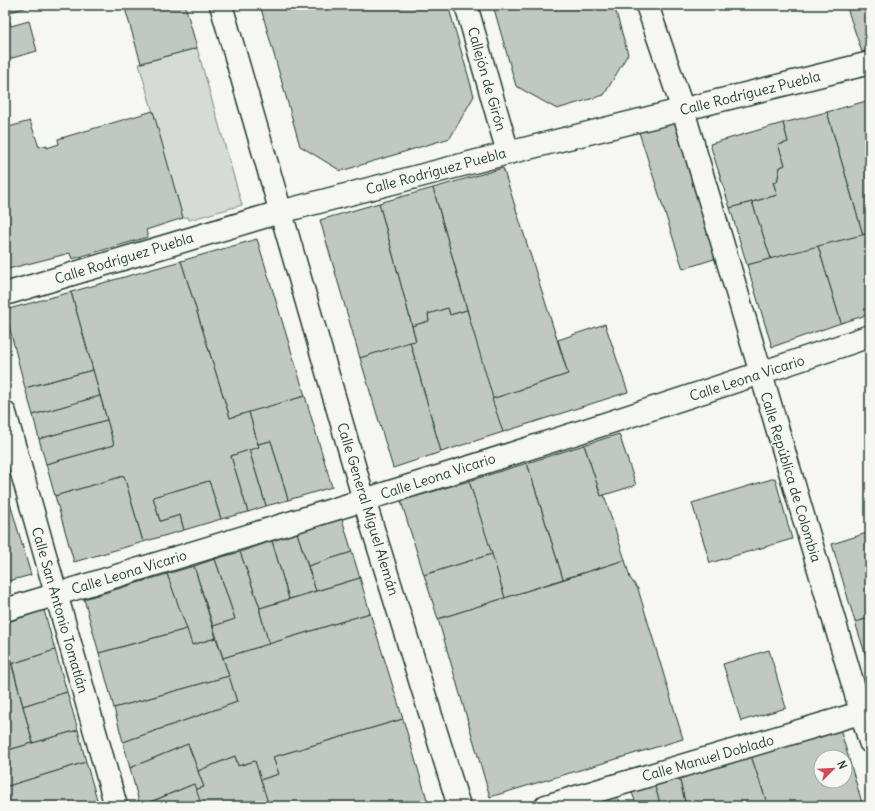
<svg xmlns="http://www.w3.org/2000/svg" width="875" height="811" font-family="Delius,sans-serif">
<rect width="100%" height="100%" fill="#f6f6f2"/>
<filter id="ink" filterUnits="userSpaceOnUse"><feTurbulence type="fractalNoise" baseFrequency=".025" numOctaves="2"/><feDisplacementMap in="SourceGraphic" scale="8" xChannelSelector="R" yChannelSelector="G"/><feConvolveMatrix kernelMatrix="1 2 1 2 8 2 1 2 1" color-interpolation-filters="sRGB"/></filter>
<g filter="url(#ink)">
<path fill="#d6dbd6" stroke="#7a8c85" d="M 197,48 L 242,205 L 189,220 L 188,217 L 183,218 L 139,64 Z"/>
<g fill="#c1c8c3" stroke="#1f3d34" fill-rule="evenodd">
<path d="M 5,5 L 34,5 L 7,13 L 11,26 L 29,21 L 37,51 L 5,60 Z"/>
<path d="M 124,5 L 185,5 L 197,48 L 141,63 Z"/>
<path d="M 260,5 L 448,5 L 474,96 L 450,138 L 341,171 L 300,146 Z"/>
<path d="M 493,5 L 614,5 L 628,54 L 604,95 L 557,109 L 516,86 Z"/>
<path d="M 846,5 L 870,5 L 870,49 L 862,52 Z"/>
<path d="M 870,100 L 870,233 L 863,235 L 827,112 Z"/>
<path d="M 153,111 L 183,218 L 146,230 L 148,237 L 72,259 L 70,253 L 8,269 L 5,260 L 5,128 L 30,121 L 39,147 L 47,145 L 47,148 L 59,144 L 58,139 Z"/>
<path d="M 827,112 L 863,235 L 771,259 L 752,202 L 777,195 L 773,182 L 777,182 L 780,167 L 785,165 L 778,145 L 788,142 L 783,123 Z"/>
<path d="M 675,118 L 717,258 L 683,269 L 638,129 Z"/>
<path d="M 783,123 L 788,142 L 778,145 L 785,165 L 780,167 L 777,182 L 773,182 L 777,195 L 730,208 L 710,144 Z"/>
<path d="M 503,168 L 568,374 L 492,399 L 433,188 Z"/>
<path d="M 433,188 L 467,310 L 450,315 L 448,308 L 428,314 L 429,321 L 412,326 L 379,203 Z"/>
<path d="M 752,202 L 771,259 L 747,265 L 730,208 Z"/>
<path d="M 379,203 L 416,341 L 360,358 L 320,220 Z"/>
<path d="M 870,233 L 870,314 L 841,323 L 818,246 Z"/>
<path d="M 257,239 L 305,396 L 230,418 L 181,261 Z"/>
<path d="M 818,246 L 841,323 L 772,347 L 747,265 Z"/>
<path d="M 181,261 L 230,418 L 249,412 L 259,447 L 231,456 L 248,512 L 221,519 L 209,481 L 153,497 L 160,521 L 180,515 L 184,530 L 143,542 L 124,476 L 55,496 L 46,464 L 114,445 L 71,292 Z"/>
<path d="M 71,292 L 93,370 L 25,388 L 5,310 Z"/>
<path d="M 448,308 L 450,315 L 467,310 L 503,432 L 441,452 L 410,342 L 416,341 L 412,326 L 429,321 L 428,314 Z"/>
<path d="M 605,324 L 628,392 L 503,432 L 492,399 L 568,374 L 558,340 Z"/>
<path d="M 410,342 L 441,452 L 393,468 L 360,358 Z"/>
<path d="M 93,370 L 100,396 L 33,415 L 25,388 Z"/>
<path d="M 100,396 L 107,420 L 39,439 L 33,415 Z"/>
<path d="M 305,396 L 332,487 L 288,500 L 271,441 L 258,444 L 249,412 Z"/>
<path d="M 107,420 L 114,445 L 46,464 L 39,439 Z"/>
<path d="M 619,434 L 636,485 L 601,496 L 584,445 Z"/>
<path d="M 271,441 L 288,500 L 266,506 L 249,450 L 259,447 L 258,444 Z"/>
<path d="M 584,445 L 601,496 L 604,495 L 625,560 L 563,579 L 527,463 Z"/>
<path d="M 249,450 L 266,506 L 248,512 L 231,456 Z"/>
<path d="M 527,463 L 563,579 L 505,598 L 469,481 Z"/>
<path d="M 124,476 L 143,542 L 74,562 L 55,496 Z"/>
<path d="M 775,478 L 792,539 L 710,563 L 692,503 Z"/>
<path d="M 209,481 L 221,519 L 184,530 L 180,515 L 160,521 L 153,497 Z"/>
<path d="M 469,481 L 492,554 L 424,575 L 401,501 Z"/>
<path d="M 5,493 L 7,493 L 31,575 L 5,582 Z"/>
<path d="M 342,519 L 352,552 L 308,566 L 297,533 Z"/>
<path d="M 870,532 L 870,618 L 855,622 L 832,544 Z"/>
<path d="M 297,533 L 316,591 L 289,599 L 272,541 Z"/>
<path d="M 272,541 L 289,599 L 260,608 L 240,552 Z"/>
<path d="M 240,552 L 260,608 L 260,612 L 269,644 L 223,658 L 213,626 L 235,619 L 215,559 Z"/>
<path d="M 352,552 L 360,578 L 316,591 L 308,566 Z"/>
<path d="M 492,554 L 505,598 L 438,619 L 424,575 Z"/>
<path d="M 215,559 L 235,619 L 213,626 L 194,566 Z"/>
<path d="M 625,560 L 630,578 L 638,589 L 683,739 L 490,797 L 438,619 Z"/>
<path d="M 194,566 L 216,638 L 192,645 L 167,574 Z"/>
<path d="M 167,574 L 187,629 L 99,653 L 84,599 Z"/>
<path d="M 360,578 L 370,613 L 269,644 L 260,612 L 260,608 Z"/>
<path d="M 44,610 L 55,650 L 12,664 L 5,640 L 5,623 Z"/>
<path d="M 370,613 L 403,719 L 273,757 L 279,774 L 260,780 L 255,761 L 238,766 L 235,756 L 198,771 L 188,744 L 130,768 L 123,742 L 237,702 L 223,658 Z"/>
<path d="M 870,618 L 870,669 L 855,622 Z"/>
<path d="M 187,629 L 192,645 L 216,638 L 229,676 L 114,708 L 99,653 Z"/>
<path d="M 5,640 L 33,743 L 5,751 Z"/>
<path d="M 55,650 L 67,692 L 23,706 L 12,664 Z"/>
<path d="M 769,650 L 786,708 L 741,721 L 723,664 Z"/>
<path d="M 229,676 L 237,702 L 123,742 L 114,708 Z"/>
<path d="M 67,692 L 78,730 L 33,743 L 23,706 Z"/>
<path d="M 403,719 L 429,806 L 269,806 L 260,780 L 279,774 L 273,757 Z"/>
<path d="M 840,729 L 863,806 L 768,806 L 751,756 ZM 821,757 L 845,757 L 845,781 L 821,781 Z"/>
<path d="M 78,730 L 86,762 L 5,787 L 5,751 Z"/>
<path d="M 188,744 L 204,787 L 195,790 L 194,784 L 140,806 L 130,768 Z"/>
<path d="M 235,756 L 238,766 L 255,761 L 269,806 L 202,806 L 195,790 L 204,787 L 198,771 Z"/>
<path d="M 751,756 L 768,806 L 686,806 L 679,777 Z"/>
<path d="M 86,762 L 99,806 L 6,806 L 5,787 Z"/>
<path d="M 679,777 L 686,806 L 661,806 L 654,784 Z"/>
<path d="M 194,784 L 202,806 L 141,806 Z"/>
<path d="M 654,784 L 661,806 L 637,806 L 631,790 Z"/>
<path d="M 617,793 L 621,806 L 576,806 Z"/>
</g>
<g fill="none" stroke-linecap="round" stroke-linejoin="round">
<defs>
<g id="minor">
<path d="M 221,5 L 364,500 L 459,806"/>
<path d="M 466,5 L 508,153"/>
<path d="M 647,5 L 683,110 L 870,742"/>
<path d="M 5,294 L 280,212 L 508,153 L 870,63"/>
<path d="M 5,413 L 116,806"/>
<path d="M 5,610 C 294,522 584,434 870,336"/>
<path d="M 546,806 L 870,710"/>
</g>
</defs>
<use href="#minor" stroke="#1f3d34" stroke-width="25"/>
<use href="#minor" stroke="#f6f6f2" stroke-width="22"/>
</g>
</g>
<g text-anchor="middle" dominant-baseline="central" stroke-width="3" stroke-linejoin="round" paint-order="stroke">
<g font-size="14" fill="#1f3d34" stroke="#f6f6f2">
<text transform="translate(487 79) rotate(74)">Callejón de Girón</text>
<text transform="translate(750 93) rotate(-14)">Calle Rodríguez Puebla</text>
<text transform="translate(436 171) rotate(-15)">Calle Rodríguez Puebla</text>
<text transform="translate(124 258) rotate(-17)">Calle Rodríguez Puebla</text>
<text transform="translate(747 378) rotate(-18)">Calle Leona Vicario</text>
<text transform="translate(438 476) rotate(-18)">Calle Leona Vicario</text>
<text transform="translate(791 477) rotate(73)">Calle República de Colombia</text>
<text transform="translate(368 509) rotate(73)">Calle General Miguel Alemán</text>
<text transform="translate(129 572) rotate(-17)">Calle Leona Vicario</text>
<text transform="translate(60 610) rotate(74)">Calle San Antonio Tomatlán</text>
<text transform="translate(708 758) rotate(-16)">Calle Manuel Doblado</text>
</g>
</g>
<rect width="875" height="811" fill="none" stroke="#f6f6f2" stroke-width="20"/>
<rect x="10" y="10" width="855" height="791" fill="none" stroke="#1f3d34" stroke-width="1.5" filter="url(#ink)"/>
<g transform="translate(833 769) rotate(66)"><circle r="19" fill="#f6f6f2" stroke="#a0aca6"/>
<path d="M0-3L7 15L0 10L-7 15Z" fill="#d1495b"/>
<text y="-6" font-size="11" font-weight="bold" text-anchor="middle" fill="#1f3d34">N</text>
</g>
</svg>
